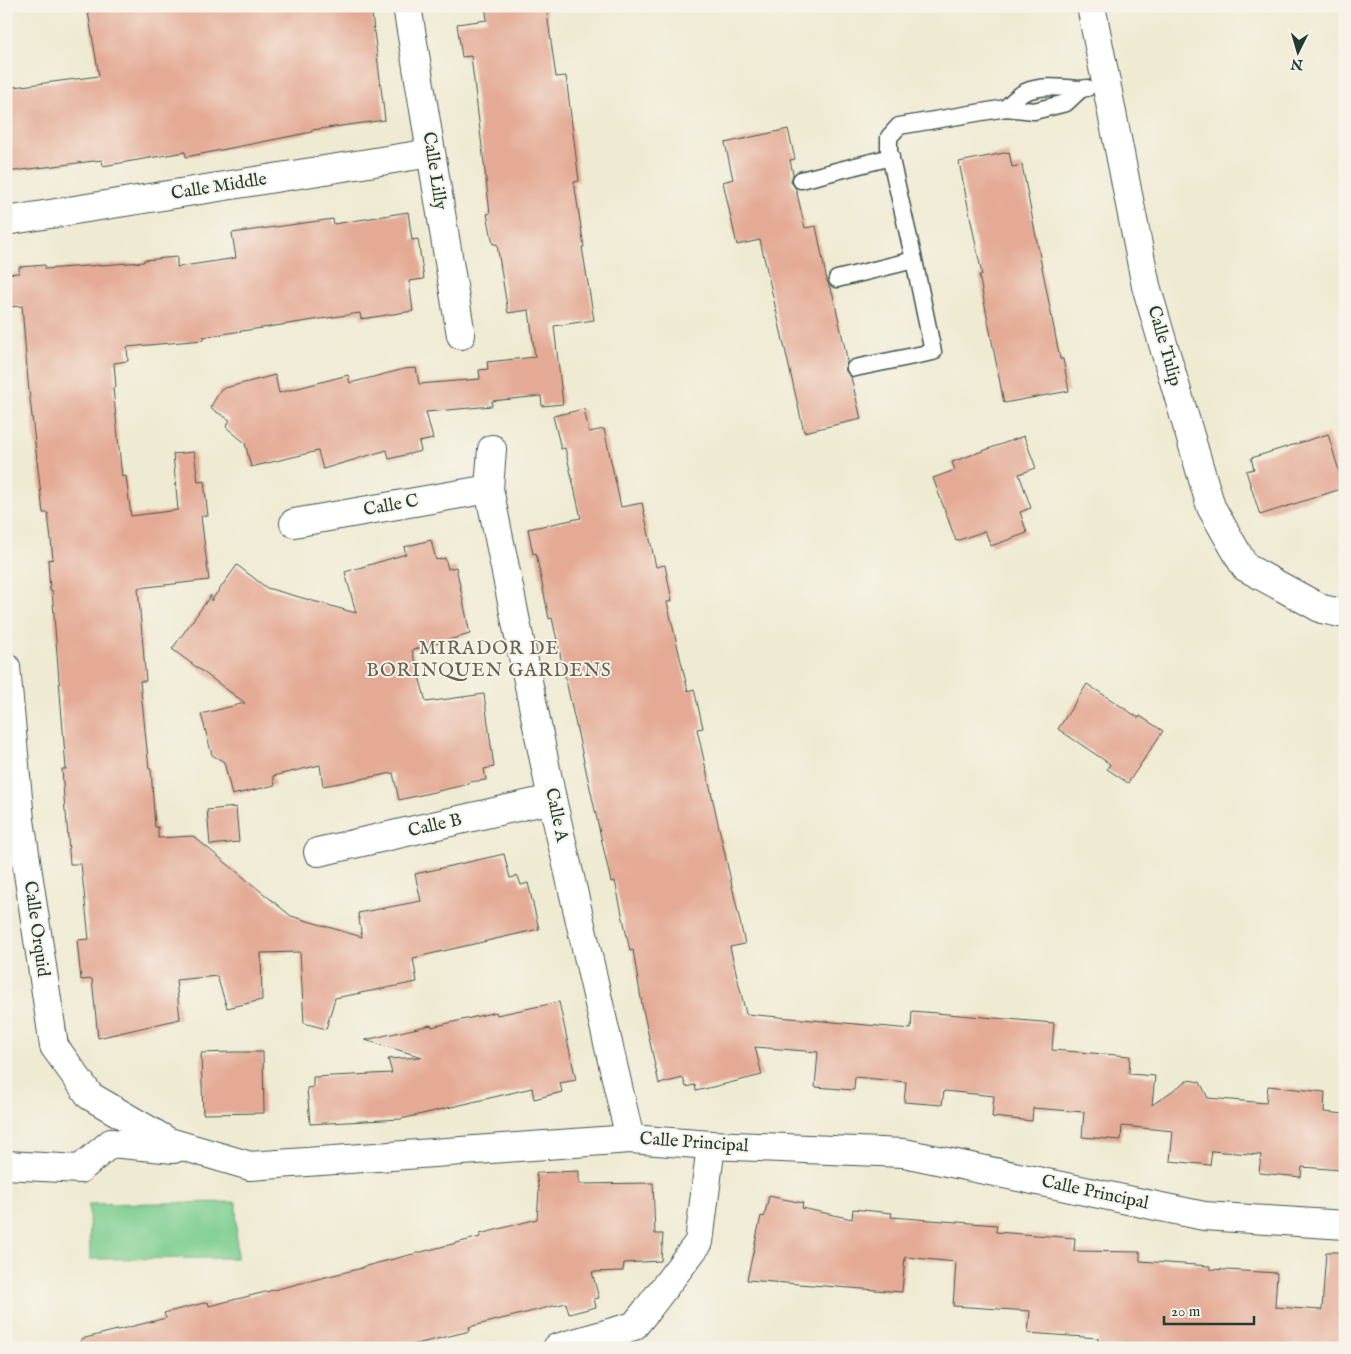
<svg xmlns="http://www.w3.org/2000/svg" width="1351" height="1354" font-family="'IM FELL English',serif">
<rect width="100%" height="100%" fill="#f7f3e8"/>
<filter id="ink" filterUnits="userSpaceOnUse"><feTurbulence type="fractalNoise" baseFrequency=".02" numOctaves="2"/><feDisplacementMap in="SourceGraphic" scale="10" xChannelSelector="R" yChannelSelector="G"/><feConvolveMatrix kernelMatrix="1 2 1 2 8 2 1 2 1" color-interpolation-filters="sRGB"/></filter>
<filter id="wash" filterUnits="userSpaceOnUse"><feTurbulence type="fractalNoise" baseFrequency=".0096" numOctaves="4" result="noise"/><feDisplacementMap in="SourceGraphic" scale="20" xChannelSelector="R" yChannelSelector="G"/><feGaussianBlur stdDeviation="1.12" result="paint"/><feColorMatrix in="noise" values="0 0 0 0 0 0 0 0 0 0 0 0 0 0 0 0 0 1.4 0 .05"/><feComposite in="paint" operator="in"/></filter>
<g filter="url(#wash)">
<rect width="100%" height="100%" fill="#efead2"/>
<path fill="#7dce90" stroke="#4e8662" d="M 236,1202 L 237,1258 L 90,1259 L 89,1204 Z"/>
<g id="blocks">
<g fill="#e4aa95">
<path d="M 87,6 L 371,6 L 385,120 L 312,130 L 312,132 L 186,157 L 185,152 L 103,166 L 102,160 L 6,172 L 6,88 L 99,76 Z"/>
<path d="M 485,6 L 546,6 L 556,77 L 566,76 L 579,181 L 574,182 L 584,247 L 582,247 L 594,320 L 554,326 L 563,404 L 542,406 L 541,396 L 492,401 L 492,406 L 426,412 L 433,439 L 419,442 L 421,451 L 389,459 L 387,450 L 323,469 L 318,451 L 251,467 L 245,443 L 226,427 L 230,420 L 210,408 L 221,389 L 275,375 L 279,393 L 348,375 L 350,383 L 404,369 L 416,368 L 419,384 L 480,379 L 479,370 L 488,369 L 487,362 L 535,357 L 529,310 L 508,313 L 497,244 L 493,244 L 487,214 L 490,213 L 471,56 L 462,57 L 457,24 L 487,20 Z"/>
<path d="M 788,129 L 795,159 L 790,160 L 793,174 L 791,182 L 796,189 L 805,228 L 816,226 L 827,281 L 833,295 L 846,353 L 847,362 L 845,370 L 851,377 L 861,419 L 804,432 L 760,240 L 737,245 L 723,182 L 733,179 L 725,143 Z"/>
<path d="M 1009,152 L 1012,167 L 1022,165 L 1060,359 L 1063,359 L 1069,391 L 1004,403 L 979,275 L 982,275 L 959,162 Z"/>
<path d="M 408,212 L 412,240 L 418,239 L 424,279 L 409,281 L 413,311 L 361,319 L 360,313 L 203,337 L 203,340 L 127,347 L 128,361 L 114,363 L 116,387 L 113,388 L 122,477 L 126,476 L 131,516 L 178,510 L 173,454 L 194,452 L 198,482 L 204,481 L 208,516 L 201,516 L 209,580 L 138,588 L 146,681 L 140,681 L 149,769 L 151,769 L 155,827 L 158,827 L 158,838 L 193,836 L 291,916 L 362,937 L 358,913 L 421,901 L 415,874 L 504,854 L 510,878 L 518,876 L 521,885 L 528,883 L 539,929 L 413,958 L 417,982 L 335,998 L 326,1029 L 304,1023 L 300,952 L 261,953 L 262,1000 L 227,1008 L 217,976 L 176,980 L 180,1019 L 98,1038 L 92,979 L 81,980 L 77,940 L 89,939 L 81,864 L 70,864 L 66,812 L 65,812 L 62,769 L 66,769 L 52,590 L 50,591 L 48,560 L 53,559 L 48,513 L 43,513 L 28,381 L 22,306 L 6,307 L 6,274 L 19,273 L 19,267 L 45,265 L 45,269 L 144,262 L 144,260 L 177,257 L 177,267 L 236,258 L 232,233 L 333,219 L 334,224 Z"/>
<path d="M 584,409 L 589,432 L 604,429 L 621,507 L 642,503 L 656,567 L 665,565 L 672,601 L 667,602 L 688,691 L 694,689 L 703,728 L 697,729 L 745,944 L 730,947 L 746,1014 L 911,1029 L 912,1011 L 1054,1023 L 1052,1050 L 1130,1056 L 1129,1074 L 1155,1076 L 1152,1105 L 1188,1080 L 1200,1082 L 1208,1098 L 1266,1103 L 1268,1086 L 1325,1092 L 1324,1112 L 1345,1114 L 1341,1170 L 1302,1167 L 1301,1177 L 1259,1173 L 1261,1155 L 1212,1151 L 1210,1165 L 1170,1161 L 1173,1131 L 1122,1126 L 1121,1140 L 1082,1137 L 1084,1112 L 1033,1108 L 1032,1121 L 992,1117 L 994,1096 L 944,1091 L 942,1105 L 904,1102 L 906,1082 L 855,1077 L 854,1090 L 815,1087 L 818,1052 L 755,1047 L 762,1075 L 696,1091 L 695,1085 L 686,1087 L 683,1078 L 659,1084 L 642,1005 L 633,950 L 630,951 L 615,881 L 611,882 L 552,618 L 549,619 L 536,553 L 533,554 L 528,529 L 581,518 L 565,448 L 561,449 L 553,416 Z"/>
<path d="M 1328,434 L 1344,488 L 1260,515 L 1246,471 L 1254,469 L 1251,458 Z"/>
<path d="M 1024,436 L 1036,468 L 1019,474 L 1031,508 L 1020,512 L 1027,533 L 991,546 L 985,531 L 956,541 L 933,478 L 955,470 L 952,462 Z"/>
<path d="M 431,540 L 436,560 L 445,558 L 448,569 L 456,567 L 470,634 L 412,650 L 426,702 L 484,694 L 494,767 L 484,769 L 486,780 L 469,782 L 469,784 L 399,800 L 393,773 L 323,786 L 320,765 L 273,776 L 275,785 L 232,795 L 224,762 L 212,755 L 201,714 L 245,703 L 172,649 L 211,595 L 211,601 L 237,565 L 267,588 L 356,613 L 345,572 L 406,554 L 404,547 Z"/>
<path d="M 1087,684 L 1139,718 L 1140,716 L 1163,731 L 1128,783 L 1107,769 L 1110,764 L 1058,729 Z"/>
<path d="M 236,807 L 239,842 L 210,845 L 207,810 Z"/>
<path d="M 559,1002 L 576,1080 L 560,1083 L 562,1092 L 534,1099 L 532,1088 L 401,1119 L 310,1124 L 307,1088 L 313,1087 L 313,1077 L 392,1073 L 388,1059 L 422,1057 L 365,1040 L 431,1025 L 432,1027 L 496,1012 L 497,1015 Z"/>
<path d="M 232,1052 L 263,1052 L 264,1113 L 203,1114 L 201,1053 Z"/>
<path d="M 579,1171 L 579,1184 L 653,1183 L 655,1234 L 663,1234 L 661,1261 L 624,1263 L 623,1271 L 592,1272 L 599,1298 L 594,1299 L 596,1307 L 569,1314 L 566,1303 L 469,1327 L 470,1331 L 400,1348 L 82,1348 L 81,1339 L 166,1318 L 164,1313 L 208,1302 L 209,1306 L 362,1268 L 362,1267 L 480,1237 L 480,1234 L 537,1219 L 539,1191 L 536,1173 Z"/>
<path d="M 769,1196 L 803,1203 L 802,1208 L 852,1219 L 853,1209 L 892,1213 L 891,1217 L 997,1225 L 996,1232 L 1075,1238 L 1074,1251 L 1140,1252 L 1140,1261 L 1210,1266 L 1210,1269 L 1277,1273 L 1275,1307 L 1322,1310 L 1326,1252 L 1345,1252 L 1345,1348 L 1098,1347 L 1098,1338 L 1028,1333 L 1030,1311 L 953,1306 L 956,1262 L 905,1257 L 902,1292 L 747,1280 L 761,1216 L 764,1217 Z"/>
</g>
</g>
</g>
<g filter="url(#ink)">
<use href="#blocks" fill-opacity="0" stroke="#3e574c" stroke-width="1"/>
<g fill="none" stroke-linecap="round" stroke-linejoin="round">
<defs>
<g id="lane">
<path d="M 1006,108 C 1011,103 1018,95 1025,92 C 1043,84 1062,88 1081,89 L 1087,88"/>
<path d="M 801,180 L 891,157"/>
<path d="M 837,279 L 914,260"/>
<path d="M 855,368 L 933,352 L 914,260 L 889,151 L 889,137 L 899,126 L 1006,108 L 1034,111 L 1066,103 L 1081,89"/>
</g>
<g id="street">
<path d="M 407,6 L 461,335"/>
<path d="M 1091,6 L 1146,286 L 1211,507 L 1245,567 L 1322,609 L 1345,614"/>
<path d="M 6,221 L 431,153"/>
<path d="M 492,449 L 489,489 L 552,799 L 630,1139"/>
<path d="M 294,523 L 489,489"/>
<path d="M 6,667 L 20,820 L 54,1046 L 90,1096 L 169,1142 L 250,1166 L 630,1139 L 711,1145 L 904,1153 L 1204,1216 L 1345,1225"/>
<path d="M 318,852 L 552,799"/>
<path d="M 6,1165 L 80,1169 L 111,1143 L 174,1149"/>
<path d="M 557,1348 L 634,1326 L 647,1310 L 699,1242 L 711,1145"/>
</g>
</defs>
<use href="#lane" stroke="#3e574c" stroke-width="19"/>
<use href="#street" stroke="#3e574c" stroke-width="30"/>
<use href="#lane" stroke="#fff" stroke-width="16"/>
<use href="#street" stroke="#fff" stroke-width="28"/>
</g>
</g>
<g text-anchor="middle" dominant-baseline="central" stroke-width="4" stroke-linejoin="round" paint-order="stroke">
<g font-size="18" fill="#1f3d34" stroke="#f7f3e8">
<text transform="translate(434 171) rotate(81)">Calle Lilly</text>
<text transform="translate(219 187) rotate(-9)">Calle Middle</text>
<text transform="translate(1164 346) rotate(74)">Calle Tulip</text>
<text transform="translate(391 506) rotate(-10)">Calle C</text>
<text transform="translate(556 815) rotate(78)">Calle A</text>
<text transform="translate(435 826) rotate(-13)">Calle B</text>
<text transform="translate(36 929) rotate(82)">Calle Orquid</text>
<text transform="translate(694 1143) rotate(4)">Calle Principal</text>
<text transform="translate(1095 1193) rotate(12)">Calle Principal</text>
</g>
<g font-size="19" letter-spacing="1" fill="#646356" stroke="#f7f3e8">
<text x="489" y="649">MIRADOR DE<tspan x="489" dy="22">BORINQUEN GARDENS</tspan></text>
</g>
</g>
<rect width="1351" height="1354" fill="none" stroke="#f7f3e8" stroke-width="25"/>
<g transform="translate(1298 52) rotate(185)" stroke="#f7f3e8" stroke-width="4" paint-order="stroke">
<path d="M0-4L9 19L0 12L-9 19Z" fill="#1f3d34"/>
<text y="-8" font-size="14" font-weight="bold" text-anchor="middle" fill="#1f3d34">N</text>
</g>
<path d="M1164 1316v8h90v-8" fill="none" stroke="#1f3d34" stroke-width="2.5"/>
<text x="1171" y="1316" font-size="15" fill="#1f3d34" stroke="#f7f3e8" stroke-width="4" paint-order="stroke">20 m</text>
</svg>
